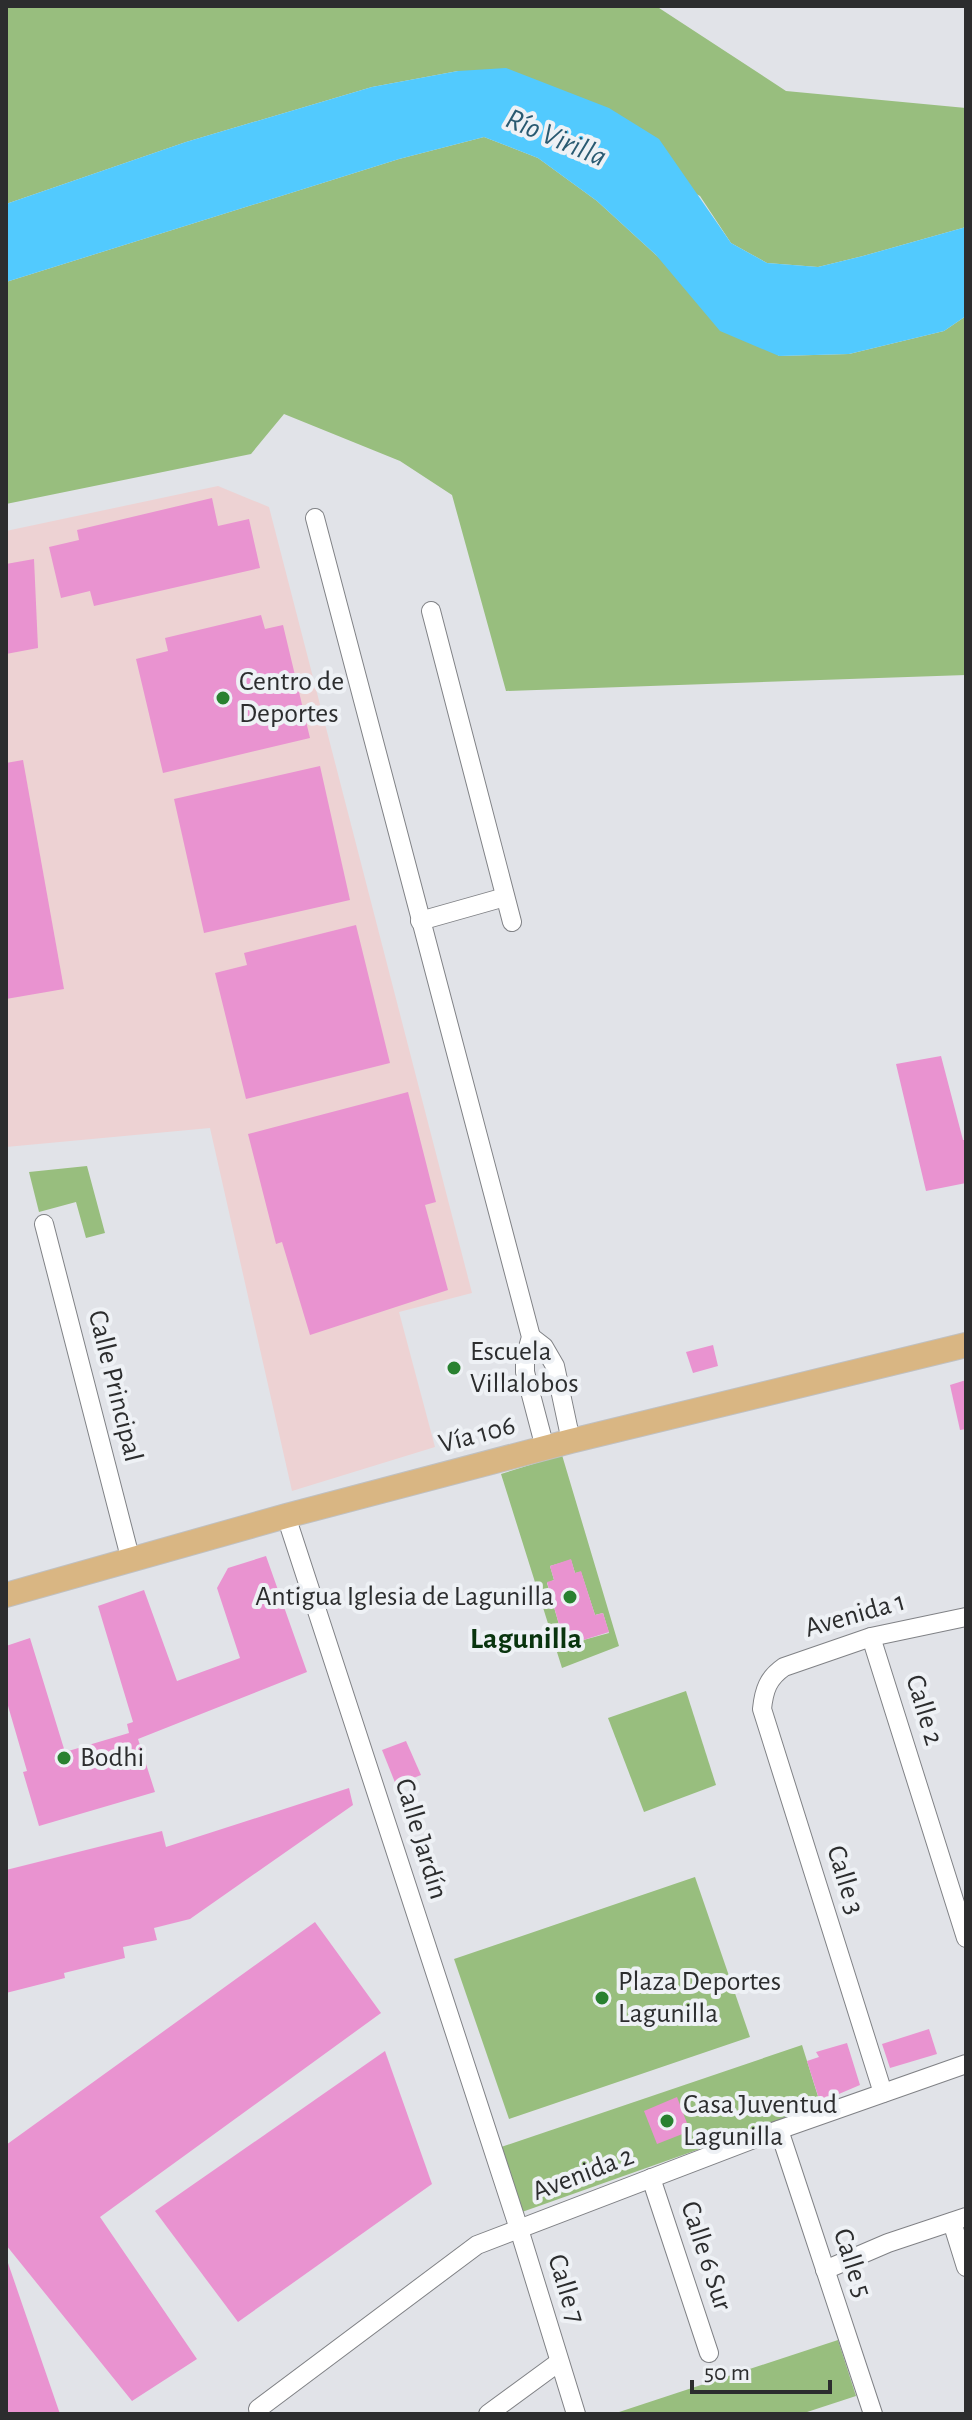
<svg xmlns="http://www.w3.org/2000/svg" width="972" height="2420" font-family="'Alegreya Sans',sans-serif">
<rect width="100%" height="100%" fill="#e1e3e8"/>
<path fill="#edd2d3" d="M 218,486 L 269,507 L 472,1293 L 399,1312 L 435,1447 L 292,1491 L 210,1128 L 6,1147 L 6,531 Z"/>
<g fill="#98be7e" fill-rule="evenodd">
<path d="M 6,6 L 656,6 L 786,91 L 966,108 L 966,227 L 863,256 L 818,267 L 767,263 L 731,243 L 700,196 L 458,71 L 372,87 L 186,142 L 6,204 Z"/>
<path d="M 484,137 L 538,158 L 597,201 L 656,255 L 779,356 L 849,354 L 944,331 L 966,316 L 966,675 L 506,691 L 452,495 L 400,461 L 284,414 L 251,454 L 6,504 L 6,282 L 399,159 Z"/>
<path d="M 87,1166 L 105,1233 L 86,1238 L 76,1202 L 39,1212 L 29,1172 Z"/>
<path d="M 562,1455 L 619,1646 L 562,1668 L 501,1474 ZM 571,1560 L 575,1573 L 581,1572 L 595,1615 L 603,1613 L 609,1633 L 558,1647 L 560,1628 L 547,1583 L 554,1580 L 550,1566 Z"/>
<path d="M 686,1691 L 716,1785 L 644,1812 L 608,1718 Z"/>
<path d="M 695,1877 L 750,2037 L 509,2119 L 454,1959 Z"/>
<path d="M 802,2045 L 821,2106 L 522,2212 L 501,2147 Z"/>
<path d="M 838,2340 L 856,2396 L 801,2414 L 613,2414 Z"/>
</g>
<path fill="#52cafe" d="M 506,68 L 609,108 L 659,139 L 731,243 L 767,263 L 818,267 L 863,256 L 966,227 L 966,316 L 944,331 L 849,354 L 779,356 L 720,331 L 656,255 L 597,201 L 538,158 L 484,137 L 399,159 L 6,282 L 6,204 L 186,142 L 372,87 L 458,71 Z"/>
<g fill="#e993d0">
<path d="M 212,498 L 218,526 L 249,519 L 260,568 L 94,606 L 90,591 L 61,598 L 49,547 L 79,540 L 77,530 Z"/>
<path d="M 34,559 L 38,648 L 6,654 L 6,564 Z"/>
<path d="M 261,615 L 265,629 L 283,625 L 310,738 L 163,773 L 136,659 L 168,651 L 165,638 Z"/>
<path d="M 23,760 L 64,989 L 6,999 L 6,763 Z"/>
<path d="M 320,766 L 350,900 L 204,933 L 174,799 Z"/>
<path d="M 356,925 L 390,1063 L 246,1099 L 215,973 L 247,965 L 244,953 Z"/>
<path d="M 941,1056 L 963,1140 L 966,1140 L 966,1183 L 926,1191 L 896,1064 Z"/>
<path d="M 408,1092 L 436,1202 L 425,1205 L 448,1290 L 310,1335 L 282,1242 L 276,1244 L 248,1134 Z"/>
<path d="M 713,1345 L 718,1366 L 693,1373 L 686,1352 Z"/>
<path d="M 966,1380 L 966,1429 L 960,1430 L 950,1385 Z"/>
<path d="M 266,1556 L 307,1672 L 138,1739 L 155,1792 L 39,1826 L 23,1772 L 27,1771 L 6,1699 L 6,1646 L 30,1638 L 65,1752 L 129,1733 L 127,1724 L 133,1722 L 98,1606 L 144,1590 L 177,1681 L 240,1658 L 217,1588 L 228,1568 Z"/>
<path d="M 571,1559 L 575,1573 L 581,1571 L 595,1615 L 603,1613 L 609,1632 L 558,1648 L 553,1630 L 560,1628 L 547,1582 L 554,1580 L 550,1566 Z"/>
<path d="M 406,1741 L 421,1775 L 396,1785 L 382,1750 Z"/>
<path d="M 349,1788 L 353,1805 L 190,1919 L 154,1928 L 157,1940 L 123,1947 L 125,1958 L 64,1973 L 65,1978 L 6,1993 L 6,1870 L 162,1831 L 166,1847 Z"/>
<path d="M 315,1922 L 381,2013 L 100,2217 L 197,2359 L 132,2401 L 6,2245 L 6,2145 Z"/>
<path d="M 929,2029 L 937,2054 L 890,2068 L 882,2044 Z"/>
<path d="M 847,2043 L 860,2085 L 820,2102 L 807,2061 L 819,2057 L 816,2052 Z"/>
<path d="M 385,2051 L 432,2184 L 238,2322 L 155,2211 Z"/>
<path d="M 677,2097 L 690,2131 L 657,2144 L 644,2111 Z"/>
<path d="M 6,2263 L 8,2263 L 60,2414 L 6,2414 Z"/>
</g>
<g fill="none" stroke-linecap="round" stroke-linejoin="round">
<defs>
<g id="minor">
<path d="M 315,518 L 531,1337 L 525,1358 L 525,1372 L 545,1448"/>
<path d="M 431,611 L 512,922"/>
<path d="M 420,921 L 505,897"/>
<path d="M 44,1224 L 131,1561"/>
<path d="M 531,1337 L 544,1347 L 555,1366 L 571,1441"/>
<path d="M 286,1516 L 519,2229 L 576,2414"/>
<path d="M 871,1637 L 966,1938"/>
<path d="M 883,2093 L 762,1709 C 764,1690 768,1678 784,1667 L 871,1637 L 966,1617"/>
<path d="M 779,2130 L 873,2414"/>
<path d="M 651,2178 L 709,2353"/>
<path d="M 952,2222 L 966,2267"/>
<path d="M 825,2270 L 888,2243 L 966,2217"/>
<path d="M 258,2409 L 477,2245 L 764,2135 L 966,2064"/>
<path d="M 488,2414 L 559,2362"/>
</g>
<path id="major" d="M 6,1595 L 286,1516 L 571,1441 L 966,1345"/>
</defs>
<use href="#minor" stroke="#808286" stroke-width="20"/>
<use href="#major" stroke="#c0c0c0" stroke-width="26"/>
<use href="#minor" stroke="#fff" stroke-width="18"/>
<use href="#major" stroke="#d9b683" stroke-width="24"/>
</g>
<g fill="#298130" stroke="#eef1f5" stroke-width="3">
<circle cx="223" cy="698" r="8"/>
<circle cx="454" cy="1368" r="8"/>
<circle cx="570" cy="1597" r="8"/>
<circle cx="64" cy="1758" r="8"/>
<circle cx="602" cy="1998" r="8"/>
<circle cx="667" cy="2121" r="8"/>
</g>
<g text-anchor="middle" dominant-baseline="central" stroke-width="8" stroke-linejoin="round" paint-order="stroke">
<g font-size="28" fill="#2c2d2e" stroke="#eef1f5" text-anchor="start">
<text x="239" y="682">Centro de<tspan x="239" dy="32">Deportes</tspan></text>
<text x="470" y="1352">Escuela<tspan x="470" dy="32">Villalobos</tspan></text>
<text x="554" y="1597" text-anchor="end">Antigua Iglesia de Lagunilla</text>
<text x="80" y="1758">Bodhi</text>
<text x="618" y="1982">Plaza Deportes<tspan x="618" dy="32">Lagunilla</tspan></text>
<text x="683" y="2105">Casa Juventud<tspan x="683" dy="32">Lagunilla</tspan></text>
</g>
<g font-size="28" fill="#2c2d2e" stroke="#eef1f5">
<text transform="translate(115 1386) rotate(76)">Calle Principal</text>
<text transform="translate(477 1435) rotate(-15)">Vía 106</text>
<text transform="translate(855 1615) rotate(-16)">Avenida 1</text>
<text transform="translate(924 1710) rotate(73)">Calle 2</text>
<text transform="translate(421 1839) rotate(73)">Calle Jardín</text>
<text transform="translate(845 1880) rotate(73)">Calle 3</text>
<text transform="translate(583 2174) rotate(-21)">Avenida 2</text>
<text transform="translate(706 2256) rotate(72)">Calle 6 Sur</text>
<text transform="translate(852 2263) rotate(72)">Calle 5</text>
<text transform="translate(566 2289) rotate(73)">Calle 7</text>
</g>
<g font-size="30" font-style="italic" fill="#2a5a71" stroke="#eef1f5">
<text transform="translate(556 138) rotate(23)">Río Virilla</text>
</g>
<g font-size="30" font-weight="bold" fill="#09340e" stroke="#eef1f5">
<text x="526" y="1639">Lagunilla</text>
</g>
</g>
<rect width="972" height="2420" fill="none" stroke="#2c2d2e" stroke-width="16"/>
<path d="M692 2380v12h138v-12" fill="none" stroke="#2c2d2e" stroke-width="4"/>
<text x="704" y="2380" font-size="24" fill="#2c2d2e" stroke="#eef1f5" stroke-width="6" paint-order="stroke">50 m</text>
</svg>
